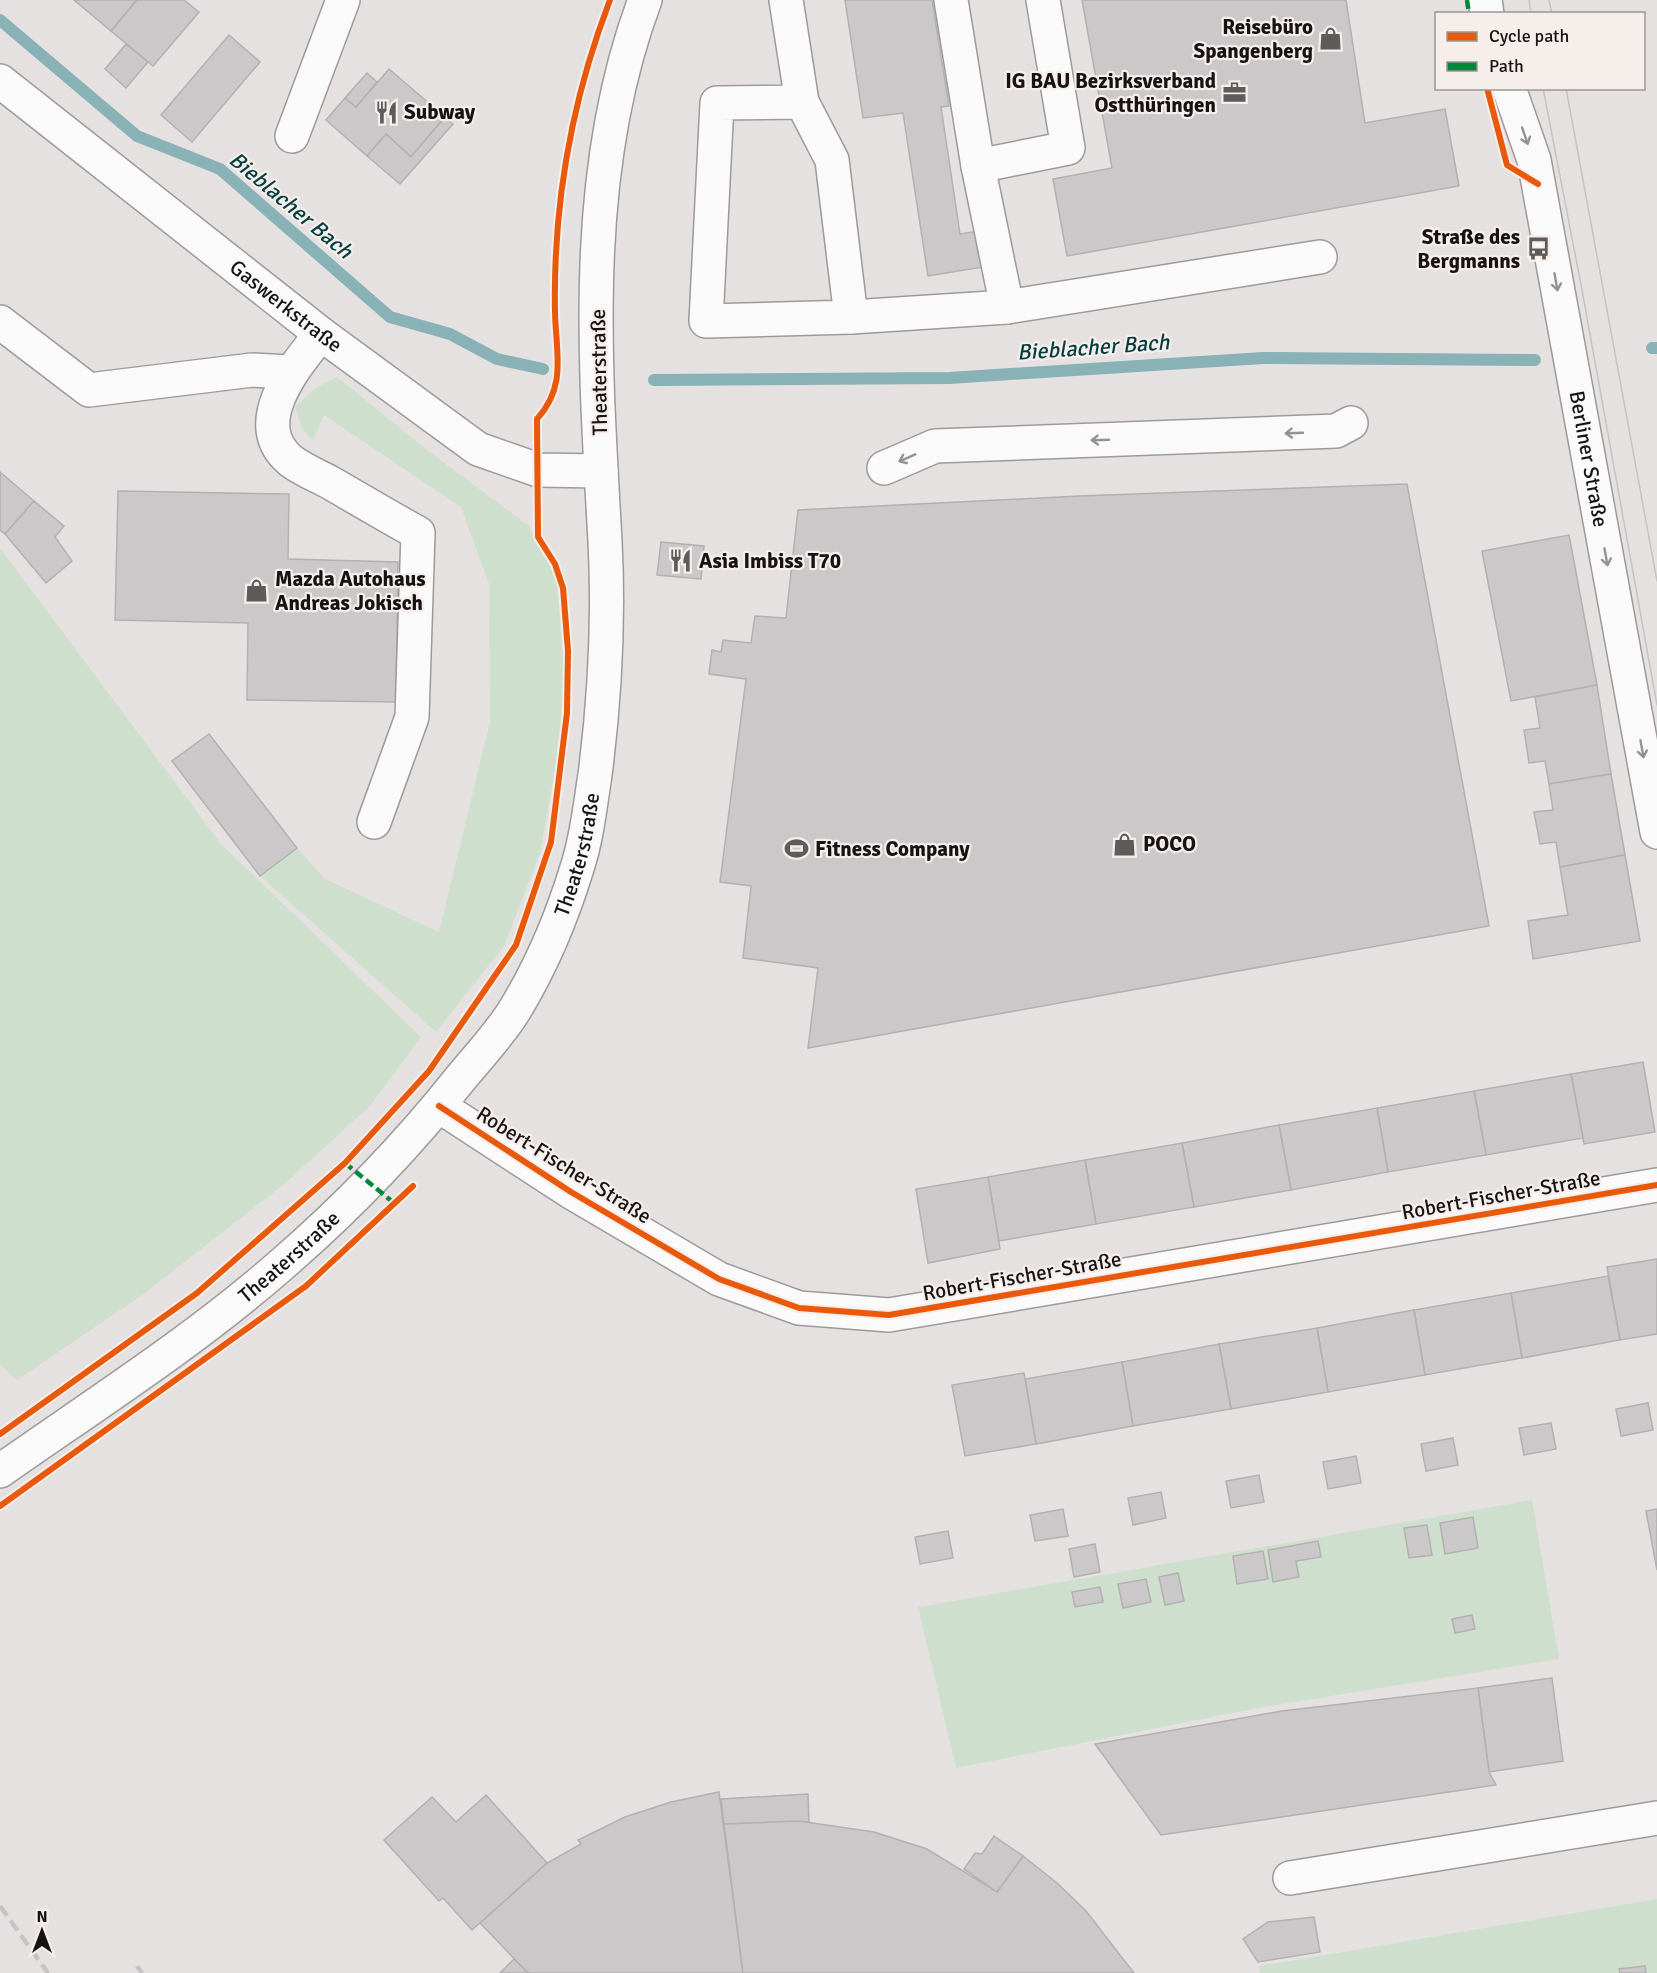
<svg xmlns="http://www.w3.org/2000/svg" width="1657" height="1973" font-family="Signika,sans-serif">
<rect width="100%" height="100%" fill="#e5e1e0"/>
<g fill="#cee0cd">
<path d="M 337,377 L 431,453 L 529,526 L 557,580 L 564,675 L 558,754 L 540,853 L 504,946 L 436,1032 L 260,876 L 297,848 L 325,879 L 439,932 L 490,722 L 489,584 L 461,507 L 324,415 L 313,441 L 302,428 L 295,407 L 317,387 Z"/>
<path d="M 0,548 L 221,844 L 421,1037 L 370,1106 L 282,1186 L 141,1296 L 17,1380 L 0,1365 Z"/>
<path d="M 1532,1500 L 1559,1659 L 1258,1708 L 956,1768 L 918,1607 Z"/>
<path d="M 1657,1899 L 1657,1973 L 1260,1973 L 1259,1966 Z"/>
</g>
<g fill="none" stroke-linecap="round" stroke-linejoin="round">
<g stroke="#88b2b5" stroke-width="12">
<path d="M 0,20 L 137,136 L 220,169 L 390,317 L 450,334 L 497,359 L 543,369"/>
<path d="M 1652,348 L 1657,348"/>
<path d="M 654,380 L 949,378 L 1263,358 L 1535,360"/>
</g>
</g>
<g fill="#cbc8c9" stroke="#b2b0b0" stroke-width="1.5">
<path d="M 74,0 L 137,0 L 111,31 Z"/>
<path d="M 137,0 L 184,0 L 199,12 L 153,66 L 111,31 Z"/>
<path d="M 845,0 L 932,0 L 949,106 L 941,107 L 960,234 L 978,231 L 984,267 L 928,276 L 903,113 L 863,118 Z"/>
<path d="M 1082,0 L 1346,0 L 1365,123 L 1445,109 L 1459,186 L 1067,256 L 1053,179 L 1112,168 Z"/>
<path d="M 229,35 L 260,62 L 192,142 L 161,115 Z"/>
<path d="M 126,44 L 148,62 L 126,88 L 105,69 Z"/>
<path d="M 389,69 L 445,117 L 411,157 L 386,134 L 367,156 L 326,120 L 345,98 L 356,107 Z"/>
<path d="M 367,73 L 377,82 L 356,107 L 345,98 Z"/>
<path d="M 445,117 L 453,124 L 400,184 L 367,156 L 386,134 L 411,157 Z"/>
<path d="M 0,472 L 34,501 L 5,534 L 0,530 Z"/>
<path d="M 1407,484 L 1489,926 L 808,1048 L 818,968 L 743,958 L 751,886 L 720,882 L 746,679 L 709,674 L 712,650 L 721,652 L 723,640 L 751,643 L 755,616 L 786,618 L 798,510 L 1079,496 Z"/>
<path d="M 118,491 L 289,494 L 288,559 L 398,562 L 396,702 L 247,700 L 248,623 L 115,620 Z"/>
<path d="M 34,501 L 64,526 L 55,537 L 72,561 L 46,583 L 5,534 Z"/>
<path d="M 1569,535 L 1597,685 L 1511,701 L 1482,551 Z"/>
<path d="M 661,542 L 704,546 L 701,579 L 657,575 Z"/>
<path d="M 1597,685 L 1611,774 L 1549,784 L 1545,761 L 1529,763 L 1524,730 L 1540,728 L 1535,697 Z"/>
<path d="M 209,734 L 297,848 L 260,876 L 172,761 Z"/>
<path d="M 1611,774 L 1625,855 L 1560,867 L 1556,842 L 1540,844 L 1534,812 L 1553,810 L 1549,784 Z"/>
<path d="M 1625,855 L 1640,941 L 1533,959 L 1528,921 L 1568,915 L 1560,867 Z"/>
<path d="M 1643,1062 L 1655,1132 L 1584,1144 L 1571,1074 Z"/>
<path d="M 1571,1074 L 1583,1138 L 1486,1155 L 1474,1091 Z"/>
<path d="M 1474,1091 L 1486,1155 L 1388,1172 L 1377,1108 Z"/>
<path d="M 1377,1108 L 1388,1172 L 1291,1190 L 1279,1125 Z"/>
<path d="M 1279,1125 L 1291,1190 L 1194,1207 L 1182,1143 Z"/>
<path d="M 1182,1143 L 1194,1207 L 1096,1224 L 1085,1160 Z"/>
<path d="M 1085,1160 L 1096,1224 L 999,1241 L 988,1177 Z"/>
<path d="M 988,1177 L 1000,1249 L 928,1263 L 916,1189 Z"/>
<path d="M 1657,1259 L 1657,1334 L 1620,1340 L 1607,1267 Z"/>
<path d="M 1608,1276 L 1620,1340 L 1522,1358 L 1511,1293 Z"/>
<path d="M 1511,1293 L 1522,1358 L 1425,1375 L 1414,1310 Z"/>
<path d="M 1414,1310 L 1425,1375 L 1328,1392 L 1317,1328 Z"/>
<path d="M 1317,1328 L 1328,1392 L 1231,1409 L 1219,1344 Z"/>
<path d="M 1219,1344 L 1231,1409 L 1133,1426 L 1122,1362 Z"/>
<path d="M 1122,1362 L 1133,1426 L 1036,1444 L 1025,1379 Z"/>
<path d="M 1024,1373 L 1036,1444 L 965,1456 L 952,1385 Z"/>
<path d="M 1648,1403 L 1653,1430 L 1621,1436 L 1616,1409 Z"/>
<path d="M 1551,1423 L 1556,1449 L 1524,1455 L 1519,1428 Z"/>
<path d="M 1453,1438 L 1458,1465 L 1426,1471 L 1421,1444 Z"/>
<path d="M 1356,1456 L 1361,1483 L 1328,1489 L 1323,1462 Z"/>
<path d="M 1259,1475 L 1264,1502 L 1231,1508 L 1226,1481 Z"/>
<path d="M 1161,1492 L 1166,1518 L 1133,1525 L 1128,1498 Z"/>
<path d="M 1063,1509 L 1068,1536 L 1035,1541 L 1030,1515 Z"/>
<path d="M 1657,1509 L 1657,1570 L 1646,1511 Z"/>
<path d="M 1473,1517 L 1478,1548 L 1445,1554 L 1440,1523 Z"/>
<path d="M 1427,1525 L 1432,1555 L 1409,1558 L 1404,1528 Z"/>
<path d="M 948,1531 L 953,1558 L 920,1564 L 915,1537 Z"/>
<path d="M 1318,1541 L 1321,1557 L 1296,1561 L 1299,1577 L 1273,1582 L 1268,1550 Z"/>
<path d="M 1095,1544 L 1100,1572 L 1074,1577 L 1069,1549 Z"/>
<path d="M 1263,1551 L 1268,1579 L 1237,1584 L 1233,1556 Z"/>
<path d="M 1178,1573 L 1184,1601 L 1165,1605 L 1159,1577 Z"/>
<path d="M 1146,1579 L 1151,1602 L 1123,1608 L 1118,1584 Z"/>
<path d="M 1100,1587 L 1103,1602 L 1075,1607 L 1072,1592 Z"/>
<path d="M 1472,1615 L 1475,1629 L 1455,1633 L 1452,1619 Z"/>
<path d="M 1552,1678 L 1563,1761 L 1489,1772 L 1478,1688 Z"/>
<path d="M 1478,1688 L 1489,1772 L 1496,1785 L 1161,1835 L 1095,1744 L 1282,1711 Z"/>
<path d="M 719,1792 L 743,1973 L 528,1973 L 480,1923 L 547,1863 L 581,1844 L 578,1840 L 625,1817 L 671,1802 Z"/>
<path d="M 808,1794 L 809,1822 L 724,1824 L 721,1799 Z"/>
<path d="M 486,1795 L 547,1863 L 472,1930 L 443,1898 L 439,1901 L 384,1840 L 432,1797 L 456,1822 Z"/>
<path d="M 799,1821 L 874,1832 L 927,1849 L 997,1892 L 1023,1856 L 1057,1883 L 1086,1911 L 1134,1973 L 743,1973 L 724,1824 Z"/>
<path d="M 994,1836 L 1023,1856 L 997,1892 L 964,1869 L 975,1853 L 982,1854 Z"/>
<path d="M 1314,1917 L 1320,1952 L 1258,1962 L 1243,1939 L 1268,1922 Z"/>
<path d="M 514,1959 L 528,1973 L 500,1973 Z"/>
<path d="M 1645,1966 L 1646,1973 L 1620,1973 L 1619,1969 Z"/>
</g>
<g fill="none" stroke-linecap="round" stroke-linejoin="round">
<defs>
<g id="minor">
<path d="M 786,0 L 802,102 L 832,160 L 851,317 L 706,321 L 717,103 L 802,102"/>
<path id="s1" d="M 0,81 L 321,334 L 478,449 L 538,470 L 601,471"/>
<path d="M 292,136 L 343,0"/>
<path d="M 978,166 L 1068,148 L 1043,0"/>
<path d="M 1007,307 L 1320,257"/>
<path d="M 851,317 L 1007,307 L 978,166 L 951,0"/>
<path d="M 0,322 L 89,390 L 252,370 L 290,372"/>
<path d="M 321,334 C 295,366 246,424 291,461 C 303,470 318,476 331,483 C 360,500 389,517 418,533 L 412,717 L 374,822"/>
<path d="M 884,468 L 935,446 L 1336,431 L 1351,423"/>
<path d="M 439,1106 L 571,1192 L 719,1279 L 799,1308 L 889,1315 L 1657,1185"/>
<path d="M 1290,1878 L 1657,1818"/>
</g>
<g id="major">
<path d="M 1485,0 L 1487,14"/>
<path id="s2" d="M 1509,88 L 1534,160 L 1657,832"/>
<path id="s3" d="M 0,1471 C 94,1405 193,1342 280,1266 C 346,1209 406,1147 460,1079 C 478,1057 499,1035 514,1011 C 541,967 562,917 577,868 C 587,838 590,806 595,775 C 605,697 609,619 605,541 C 595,361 580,172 645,0"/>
</g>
</defs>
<use href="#minor" stroke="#9d9a99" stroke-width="36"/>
<use href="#major" stroke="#9d9a99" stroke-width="36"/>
<use href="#minor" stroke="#fbfafa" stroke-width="33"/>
<use href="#major" stroke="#fbfafa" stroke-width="33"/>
<g stroke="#c5c4c4" stroke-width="1.5">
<path d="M 1529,0 L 1531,14"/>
<path d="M 1549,0 L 1552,14"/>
<path d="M 1543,88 L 1582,290 L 1657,705"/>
<path d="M 1566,88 L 1657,581"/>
</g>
<g stroke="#c5c4c4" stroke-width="4.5" stroke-dasharray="12 6" stroke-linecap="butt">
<path d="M 0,1906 L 48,1973"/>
<path d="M 137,1966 L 142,1973"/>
</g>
<g stroke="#00873e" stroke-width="4.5" stroke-dasharray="9 4.5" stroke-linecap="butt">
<path d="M 1467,0 L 1469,14"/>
<path d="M 345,1163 L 394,1203"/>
</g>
<defs>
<g id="cycleway">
<path d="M 1487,88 L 1507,165 L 1538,184"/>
<path d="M 439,1106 L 571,1192 L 719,1279 L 799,1308 L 889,1315 L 1657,1185"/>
<path d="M 0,1434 L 197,1293 L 345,1163 L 429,1071 L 516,945 L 551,842 L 567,713 L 568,651 L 563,588 L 555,564 L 538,537 L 537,419 C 567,386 556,354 555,312 C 553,206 572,99 610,0"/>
<path d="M 0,1506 L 306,1286 L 413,1186"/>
</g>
</defs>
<use href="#cycleway" stroke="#f6eeea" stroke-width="10"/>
<use href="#cycleway" stroke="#e8590c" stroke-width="6"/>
</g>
<defs><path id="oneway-shaft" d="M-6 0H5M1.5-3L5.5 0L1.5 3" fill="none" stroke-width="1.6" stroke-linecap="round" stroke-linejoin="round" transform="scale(1.5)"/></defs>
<g stroke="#949292">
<use href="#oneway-shaft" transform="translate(1525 136) rotate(71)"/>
<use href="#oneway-shaft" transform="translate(1556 282) rotate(80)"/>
<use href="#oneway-shaft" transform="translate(1294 433) rotate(178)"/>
<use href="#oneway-shaft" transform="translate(1100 440) rotate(178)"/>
<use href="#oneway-shaft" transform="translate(907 458) rotate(156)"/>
<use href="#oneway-shaft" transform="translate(1606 557) rotate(80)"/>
<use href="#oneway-shaft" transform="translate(1642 749) rotate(80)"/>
</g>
<defs>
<symbol id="shop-bare" viewBox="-9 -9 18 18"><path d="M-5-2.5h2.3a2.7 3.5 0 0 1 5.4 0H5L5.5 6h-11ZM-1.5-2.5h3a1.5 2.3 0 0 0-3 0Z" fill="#5e5b5a" stroke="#f6eeea" stroke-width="2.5" paint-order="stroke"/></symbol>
<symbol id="office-bare" viewBox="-9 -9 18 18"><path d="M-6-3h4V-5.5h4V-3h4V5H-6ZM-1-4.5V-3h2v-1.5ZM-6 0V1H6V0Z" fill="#5e5b5a" stroke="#f6eeea" stroke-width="2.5" paint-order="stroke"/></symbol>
<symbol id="restaurant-bare" viewBox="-9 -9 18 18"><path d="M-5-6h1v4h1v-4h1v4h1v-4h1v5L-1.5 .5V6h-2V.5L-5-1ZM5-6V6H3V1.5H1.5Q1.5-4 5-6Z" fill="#5e5b5a" stroke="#f6eeea" stroke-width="2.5" paint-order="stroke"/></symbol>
<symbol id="bus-bare" viewBox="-9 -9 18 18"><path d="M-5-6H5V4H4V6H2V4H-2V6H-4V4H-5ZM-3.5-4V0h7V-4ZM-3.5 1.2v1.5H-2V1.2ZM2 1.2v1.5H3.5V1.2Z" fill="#5e5b5a" stroke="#f6eeea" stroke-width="2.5" paint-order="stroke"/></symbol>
<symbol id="stadium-bare" viewBox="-9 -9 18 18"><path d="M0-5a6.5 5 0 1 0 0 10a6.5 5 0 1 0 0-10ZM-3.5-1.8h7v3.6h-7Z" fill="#5e5b5a" stroke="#f6eeea" stroke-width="2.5" paint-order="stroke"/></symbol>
</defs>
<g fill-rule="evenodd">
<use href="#shop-bare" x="1314" y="22" width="33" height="33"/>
<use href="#office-bare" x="1218" y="76" width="33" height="33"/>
<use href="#restaurant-bare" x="370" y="96" width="33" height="33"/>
<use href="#bus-bare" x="1522" y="232" width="33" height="33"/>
<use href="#restaurant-bare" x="664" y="544" width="33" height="33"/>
<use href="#shop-bare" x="240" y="574" width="33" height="33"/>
<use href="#shop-bare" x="1108" y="828" width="33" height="33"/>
<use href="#stadium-bare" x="780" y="832" width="33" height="33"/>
</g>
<g text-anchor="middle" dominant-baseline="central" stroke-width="4.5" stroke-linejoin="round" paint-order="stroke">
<g font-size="21" font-weight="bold" fill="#161312" stroke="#f6eeea" text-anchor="start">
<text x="1313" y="27" text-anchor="end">Reisebüro<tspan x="1313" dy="24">Spangenberg</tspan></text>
<text x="1216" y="81" text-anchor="end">IG BAU Bezirksverband<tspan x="1216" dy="24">Ostthüringen</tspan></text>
<text x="404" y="112">Subway</text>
<text x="1520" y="237" text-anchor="end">Straße des<tspan x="1520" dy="24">Bergmanns</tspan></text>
<text x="699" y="561">Asia Imbiss T70</text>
<text x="275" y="579">Mazda Autohaus<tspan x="275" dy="24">Andreas Jokisch</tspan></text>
<text x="1143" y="844">POCO</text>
<text x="815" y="849">Fitness Company</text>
</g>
<g font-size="21" fill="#161312" stroke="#f6eeea">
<text stroke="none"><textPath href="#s1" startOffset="364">Gaswerkstraße</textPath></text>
<text transform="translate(599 372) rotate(-91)">Theaterstraße</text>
<text stroke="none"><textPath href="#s2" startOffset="380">Berliner Straße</textPath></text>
<text stroke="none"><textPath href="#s3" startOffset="864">Theaterstraße</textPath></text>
<text transform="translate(564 1165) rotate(32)">Robert-Fischer-Straße</text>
<text transform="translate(1501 1195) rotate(-10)">Robert-Fischer-Straße</text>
<text stroke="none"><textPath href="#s3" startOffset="360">Theaterstraße</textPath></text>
<text transform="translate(1022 1276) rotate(-10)">Robert-Fischer-Straße</text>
</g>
<g font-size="22" font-style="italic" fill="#003d40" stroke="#f6eeea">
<text transform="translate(291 205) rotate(40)">Bieblacher Bach</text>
<text transform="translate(1093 347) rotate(-4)">Bieblacher Bach</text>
</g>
</g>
<rect x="1435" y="12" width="210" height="78" fill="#f6eeea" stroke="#9c9694" stroke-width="1.5"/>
<rect x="1447" y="32" width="30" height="9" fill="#e8590c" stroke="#9c9694" stroke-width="1.5"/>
<text x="1489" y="42" font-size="18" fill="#161312">Cycle path</text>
<rect x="1447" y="62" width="30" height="9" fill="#00873e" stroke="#9c9694" stroke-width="1.5"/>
<text x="1489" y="72" font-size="18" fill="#161312">Path</text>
<g transform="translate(42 1931)" stroke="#f6eeea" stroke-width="4.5" paint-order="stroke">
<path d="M0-4.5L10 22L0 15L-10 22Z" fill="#161312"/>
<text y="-9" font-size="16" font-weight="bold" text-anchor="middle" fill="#161312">N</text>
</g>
</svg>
